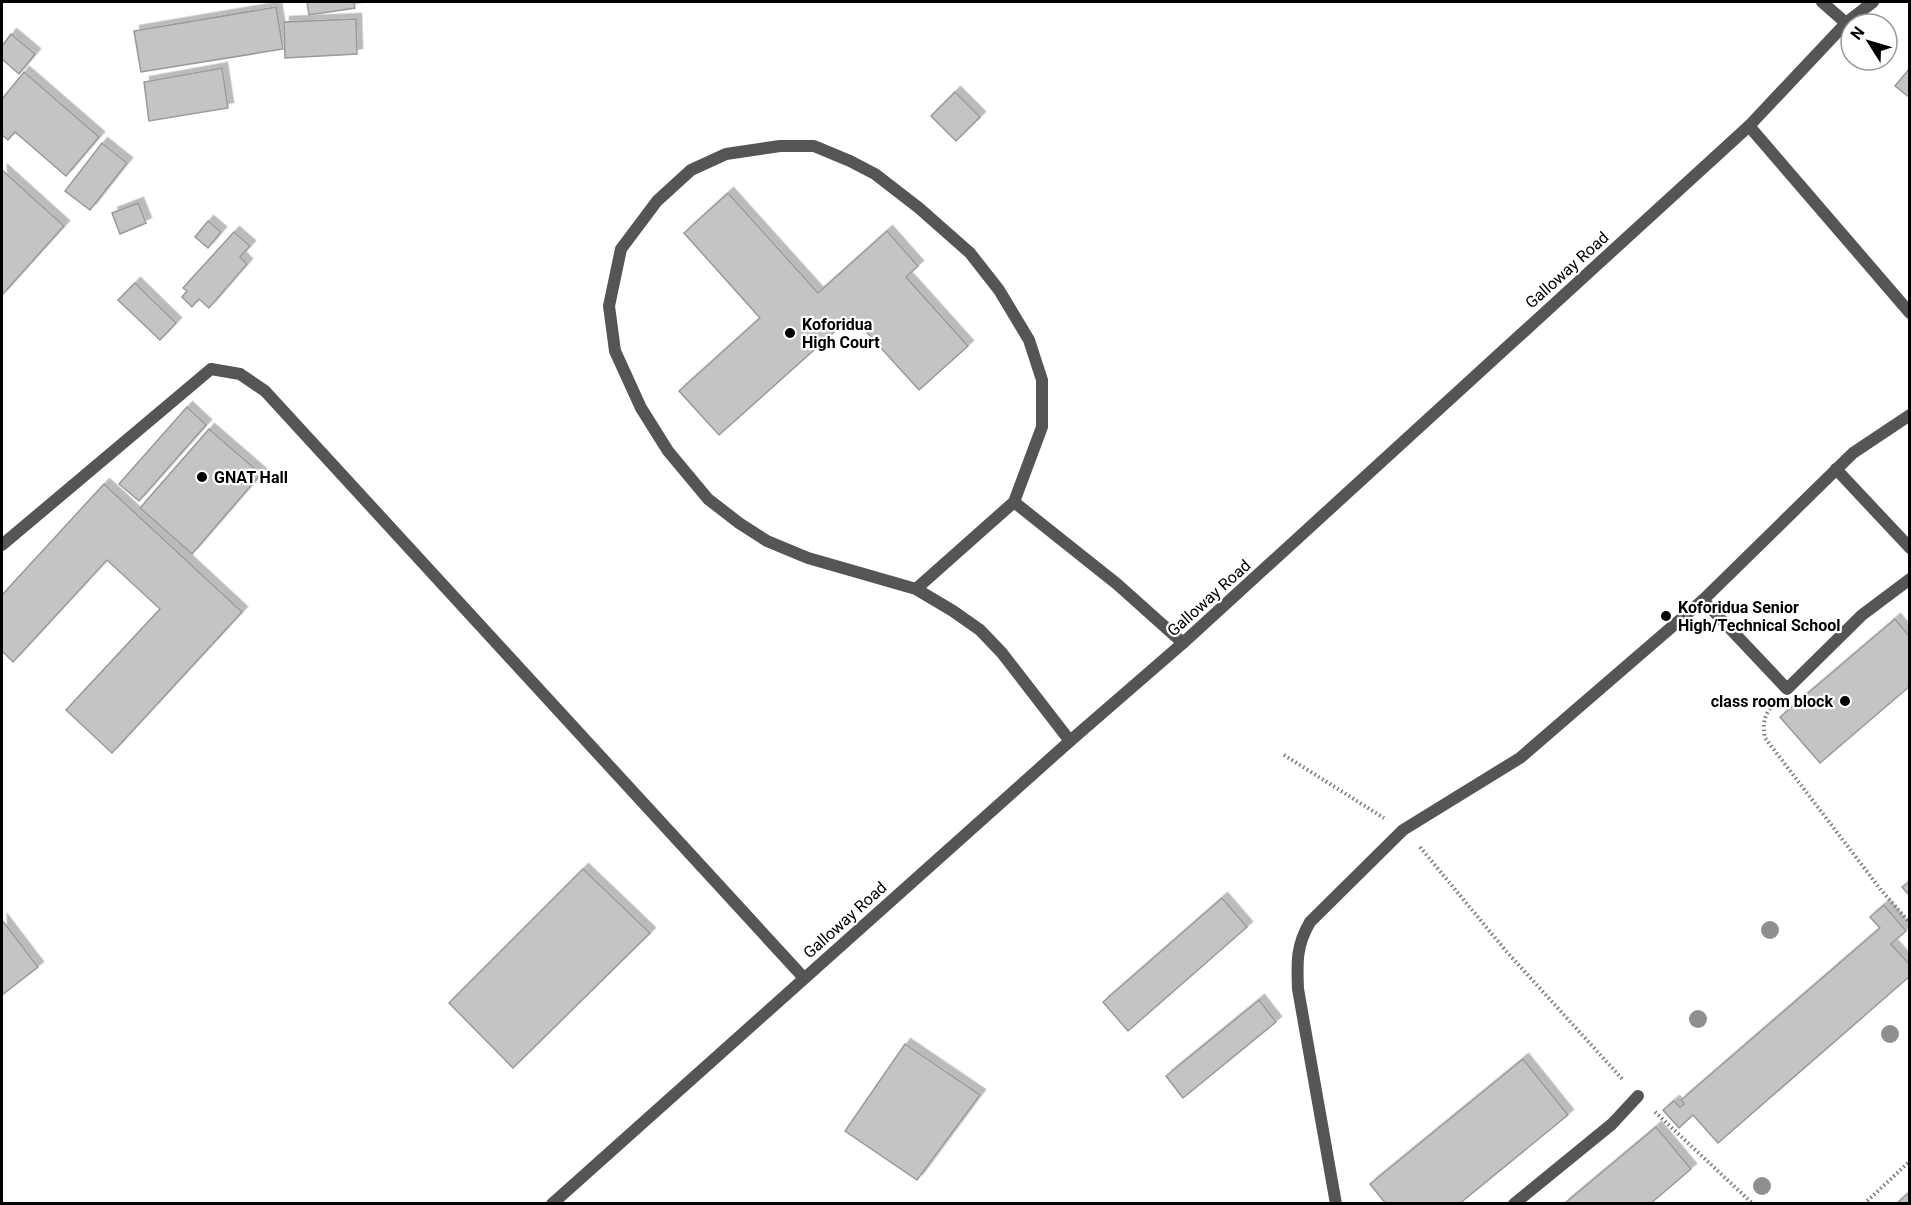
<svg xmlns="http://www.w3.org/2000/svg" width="1911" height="1205" font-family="Roboto,sans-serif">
<defs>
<filter id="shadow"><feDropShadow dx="5.5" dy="-5.5" stdDeviation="0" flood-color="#0004"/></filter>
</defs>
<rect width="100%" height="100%" fill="#fff"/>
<g fill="#c4c4c4" stroke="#999" stroke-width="1.5" filter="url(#shadow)">
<path d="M 307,2 L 354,2 L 355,8 L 309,15 Z"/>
<path d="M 276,7 L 283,49 L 141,72 L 134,31 Z"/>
<path d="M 356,19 L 357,54 L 285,58 L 284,22 Z"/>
<path d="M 11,34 L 35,54 L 19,74 L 2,59 L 2,46 Z"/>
<path d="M 222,68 L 228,108 L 149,121 L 144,82 Z"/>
<path d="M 1910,68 L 1910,98 L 1895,86 Z"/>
<path d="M 24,72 L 99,137 L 66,176 L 15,132 L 8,140 L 2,135 L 2,99 Z"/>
<path d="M 955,92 L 980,117 L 956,141 L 931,116 Z"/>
<path d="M 102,143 L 127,163 L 90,210 L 65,191 Z"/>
<path d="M 2,170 L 64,226 L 2,295 Z"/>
<path d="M 728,193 L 818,293 L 887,231 L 918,266 L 906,277 L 968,346 L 919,390 L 852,316 L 719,435 L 679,391 L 760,318 L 684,233 Z"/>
<path d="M 138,203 L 146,223 L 120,234 L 112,213 Z"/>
<path d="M 208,221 L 221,232 L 208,248 L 195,237 Z"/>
<path d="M 234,232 L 250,246 L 240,257 L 247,264 L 209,308 L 199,299 L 192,307 L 182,297 L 187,291 L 183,288 Z"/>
<path d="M 135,283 L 176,323 L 160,340 L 118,300 Z"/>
<path d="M 187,407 L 206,425 L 139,501 L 119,484 Z"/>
<path d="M 209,429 L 261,474 L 192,554 L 140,508 Z"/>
<path d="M 104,484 L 242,612 L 112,753 L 66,710 L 160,609 L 107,560 L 13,662 L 2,651 L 2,595 Z"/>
<path d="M 1895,619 L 1910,637 L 1910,686 L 1820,763 L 1780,717 Z"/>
<path d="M 583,869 L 650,933 L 513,1068 L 449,1003 Z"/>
<path d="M 1910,881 L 1910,896 L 1902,887 Z"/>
<path d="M 1222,898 L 1247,927 L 1128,1031 L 1103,1002 Z"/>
<path d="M 1884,905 L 1906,931 L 1891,944 L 1910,965 L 1910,976 L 1718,1143 L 1693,1115 L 1679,1128 L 1663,1110 L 1674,1101 L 1680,1107 L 1684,1104 L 1681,1100 L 1880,928 L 1870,917 Z"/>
<path d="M 2,920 L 38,967 L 2,995 Z"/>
<path d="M 1259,1000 L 1276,1022 L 1183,1098 L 1166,1076 Z"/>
<path d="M 905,1044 L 980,1095 L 917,1180 L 845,1131 Z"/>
<path d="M 1523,1059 L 1568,1115 L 1459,1204 L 1386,1204 L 1370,1184 Z"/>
<path d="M 1656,1127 L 1691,1169 L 1650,1204 L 1564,1204 Z"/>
<path d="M 1910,1192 L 1910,1204 L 1896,1204 Z"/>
</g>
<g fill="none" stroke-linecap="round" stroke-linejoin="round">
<g stroke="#777" stroke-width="4" stroke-dasharray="1.5 3" stroke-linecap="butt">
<path d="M 1773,705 C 1763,716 1763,725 1765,738 L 1881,890 L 1910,923"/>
<path d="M 1284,755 L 1384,818"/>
<path d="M 1420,847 L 1506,951 L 1624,1081"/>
<path d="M 1655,1112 L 1753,1204"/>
<path d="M 1864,1204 L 1910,1161"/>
</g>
<g stroke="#555" stroke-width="12">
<path d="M 1749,126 L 1910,313"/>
<path d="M 1836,469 L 1910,548"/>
<path d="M 1014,502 L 1117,584 L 1183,643"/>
<path d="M 2,545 L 211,369 L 240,374 L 265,391 L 804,978"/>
<path d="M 916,589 L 1014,502 L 1042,427 L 1042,380 L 1029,340 L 999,290 L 970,253 L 919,208 L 875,174 L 850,161 L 814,146 L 780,146 L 726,154 L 691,170 L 657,201 L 621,249 L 609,306 L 615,351 L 641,408 L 668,451 L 708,499 L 739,523 L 767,541 L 808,558 L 916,589 L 953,611 L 980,630 L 1002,653 L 1070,741"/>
<path d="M 1703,600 L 1787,689 L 1862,615 L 1910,579"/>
<path d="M 1336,1204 L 1298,989 C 1297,962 1296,946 1310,922 L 1403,830 L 1520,758 L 1703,600 L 1853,453 L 1910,415"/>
<path d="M 1514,1204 L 1612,1124 L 1638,1096"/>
</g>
<g stroke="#555" stroke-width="12">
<path d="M 1822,2 L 1846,23"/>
<path d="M 552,1204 L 1070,741 L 1183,643 L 1749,126 L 1846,23 L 1873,2"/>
</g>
</g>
<g fill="#8f8f8f">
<circle cx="1770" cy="930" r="9"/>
<circle cx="1698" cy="1019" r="9"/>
<circle cx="1890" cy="1034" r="9"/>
<circle cx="1762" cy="1186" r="9"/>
</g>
<g fill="#000" stroke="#fff" stroke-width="2">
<circle cx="790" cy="333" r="6"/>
<circle cx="202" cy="477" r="6"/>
<circle cx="1666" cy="616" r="6"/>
<circle cx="1845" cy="701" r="6"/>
</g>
<g text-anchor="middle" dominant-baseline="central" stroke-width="4.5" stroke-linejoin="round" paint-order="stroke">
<g font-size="16" fill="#000" stroke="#fff">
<text transform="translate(1567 270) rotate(-42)">Galloway Road</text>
<text transform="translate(1209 598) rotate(-42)">Galloway Road</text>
<text transform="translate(845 920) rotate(-42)">Galloway Road</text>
</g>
<g font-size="16" font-weight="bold" fill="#000" stroke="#fff" text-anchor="start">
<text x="802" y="324">Koforidua<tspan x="802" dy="18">High Court</tspan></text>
<text x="214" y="477">GNAT Hall</text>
<text x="1678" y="607">Koforidua Senior<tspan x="1678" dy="18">High/Technical School</tspan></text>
<text x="1833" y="701" text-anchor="end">class room block</text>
</g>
</g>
<rect width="1911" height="1205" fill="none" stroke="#000000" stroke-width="6"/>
<g transform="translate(1869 42) rotate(307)"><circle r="28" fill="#ffffff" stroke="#999999" stroke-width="1.5"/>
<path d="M0-4.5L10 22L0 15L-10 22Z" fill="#000000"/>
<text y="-9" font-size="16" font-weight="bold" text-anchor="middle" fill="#000000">N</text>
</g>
</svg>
